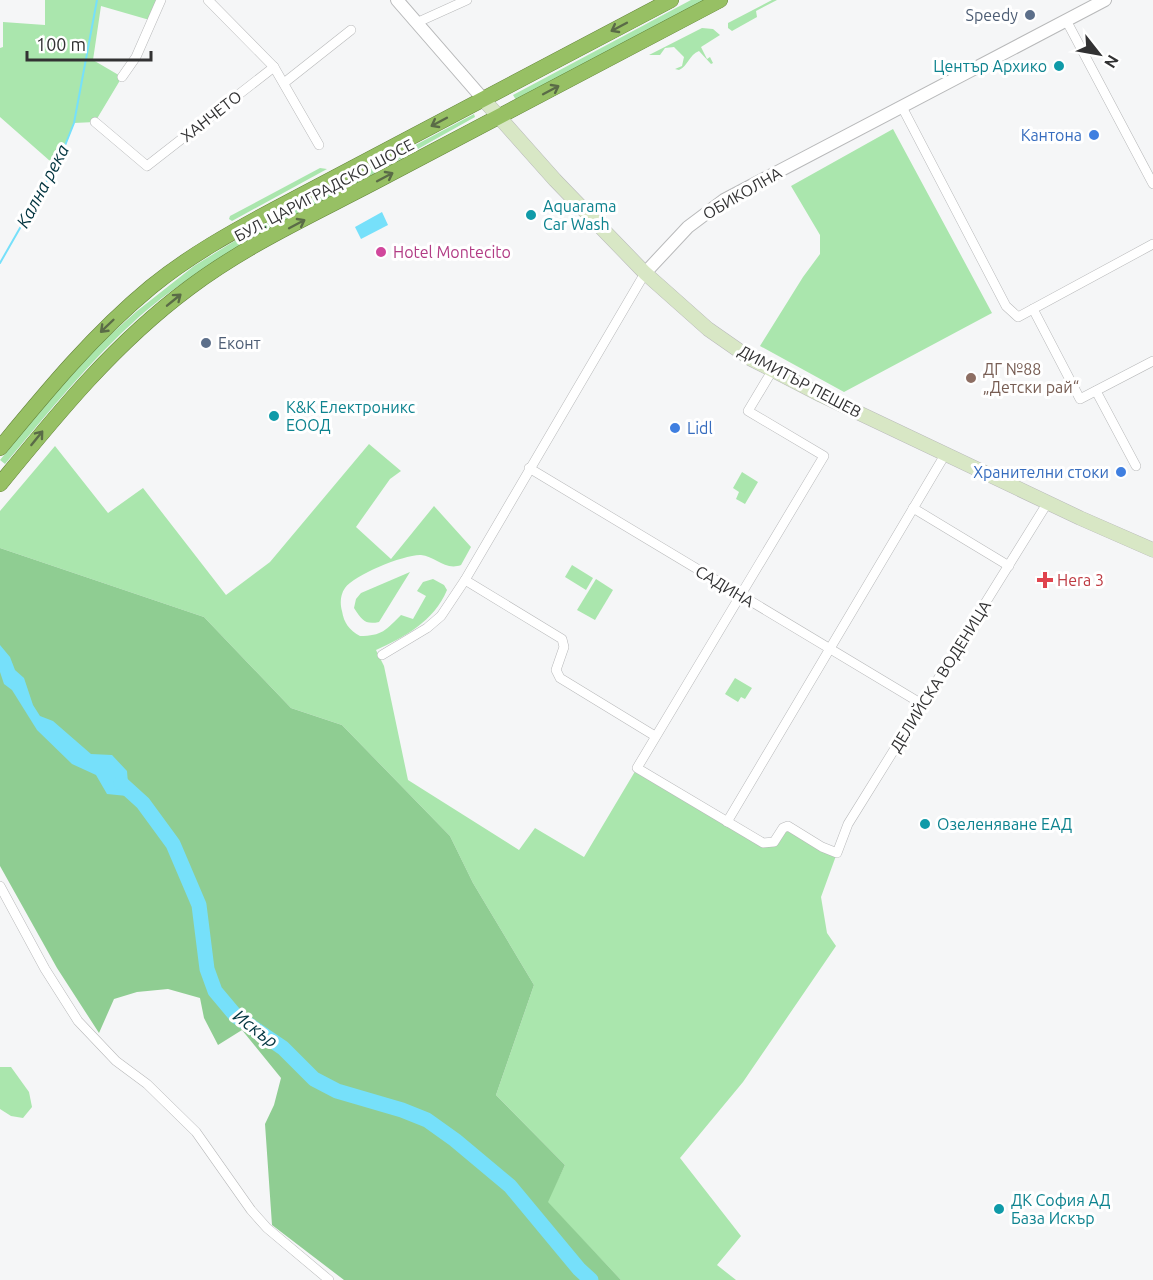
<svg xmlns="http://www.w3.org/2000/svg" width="1153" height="1280" font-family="Ubuntu,sans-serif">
<rect width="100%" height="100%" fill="#f5f6f7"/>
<g fill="#aae6ad">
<path d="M 45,0 L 161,0 L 153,21 L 101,6 L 93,60 L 122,77 L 95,122 L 74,123 L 60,158 L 50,161 L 0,117 L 0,48 L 3,47 L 3,22 L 45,25 Z"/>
<path d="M 691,0 L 705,0 L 516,100 L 513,95 Z"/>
<path d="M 772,0 L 777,0 L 756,11 L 757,17 L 732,31 L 728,28 L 728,23 Z"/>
<path d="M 702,28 L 713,29 L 720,35 L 701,47 L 707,59 L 710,57 L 713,63 L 711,64 L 699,51 C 689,55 688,66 679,70 L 675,69 L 682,66 L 684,57 L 674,47 L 665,48 L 660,55 L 649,55 Z"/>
<path d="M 474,114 L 475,117 C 423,146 372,175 320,203 C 258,237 194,269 140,316 C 90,360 48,413 5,464 L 0,460 L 51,398 L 101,343 L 137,311 L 194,266 L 236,240 Z"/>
<path d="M 893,129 L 992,313 L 844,392 L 760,346 L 803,277 L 820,254 L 820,235 L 791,186 Z"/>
<path d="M 320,168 L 327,169 L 232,221 L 229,219 L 230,216 Z"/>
<path d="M 369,444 L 401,471 L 390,479 L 356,527 L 391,559 L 434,506 L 471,547 L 461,565 C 445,571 435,556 421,555 C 405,554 354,575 345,588 C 340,595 340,604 342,611 C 344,623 349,630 360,636 C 382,636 386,630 401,615 L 413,619 L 426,596 L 417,591 L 423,582 L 433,579 L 444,585 L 447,590 C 434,621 405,637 376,650 L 384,666 L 408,780 L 519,850 L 535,828 L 584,857 L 637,768 L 763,843 L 774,842 L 783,828 L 837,853 L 821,897 L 827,933 L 836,946 L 743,1082 L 680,1158 L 741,1236 L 717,1265 L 736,1280 L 621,1280 L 547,1202 L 565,1165 L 496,1095 L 534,985 L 473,883 L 450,836 L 342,725 L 291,708 L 204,617 L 0,548 L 0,511 L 55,446 L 108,513 L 143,488 L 226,595 L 270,562 Z"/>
<path d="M 742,472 L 758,482 L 745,504 L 736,499 L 739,492 L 733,488 Z"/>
<path d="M 572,565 L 593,578 L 586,590 L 565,577 Z"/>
<path d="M 410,572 L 379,622 C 365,625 362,620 354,608 L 356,599 L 361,593 Z"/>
<path d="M 596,579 L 613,590 L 595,620 L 577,610 Z"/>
<path d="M 735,678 L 752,688 L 745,699 L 741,697 L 738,702 L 725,694 Z"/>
<path d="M 0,1067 L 11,1067 L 29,1092 L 32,1107 L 23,1118 L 11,1116 L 0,1109 Z"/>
</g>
<path fill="#8fcd92" d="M 0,548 L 204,617 L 291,708 L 342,725 L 450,836 L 473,883 L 534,985 L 496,1095 L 565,1165 L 548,1202 L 621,1280 L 344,1280 L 272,1225 L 265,1124 L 274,1105 L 281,1078 L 242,1030 L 218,1045 L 204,1018 L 200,998 L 168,989 L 137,992 L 114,999 L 99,1033 L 57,968 L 0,866 Z"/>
<g fill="#76e0fa">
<path d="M 382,212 L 388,225 L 361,239 L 355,227 Z"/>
<path d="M 0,645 L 10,657 L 15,670 L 24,678 L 33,705 L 40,716 L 53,721 L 91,754 L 112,755 L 127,771 L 128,783 L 137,797 L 107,794 L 96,775 L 72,764 L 37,730 L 12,690 L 4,684 L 0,672 Z"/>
</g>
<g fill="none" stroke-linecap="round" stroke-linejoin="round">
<path stroke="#76e0fa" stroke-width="2" d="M 0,263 L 60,158 L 74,123 L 97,0"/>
<path stroke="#76e0fa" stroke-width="15" d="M 121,783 L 143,803 L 173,844 L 199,905 L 207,969 L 215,991 L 236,1016 L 283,1048 L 314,1079 L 337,1091 L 402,1110 L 427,1120 L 455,1140 L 510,1186 L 579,1269 L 591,1280"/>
<defs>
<g id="minor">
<path d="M 208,0 L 274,67 L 319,145"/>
<path d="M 1066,20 L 1153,184"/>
<path d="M 416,23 L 467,0"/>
<path d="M 122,77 L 136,57 L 161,0"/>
<path d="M 284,83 L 351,30"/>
<path d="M 902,107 L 1006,306 L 1018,317 L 1153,244"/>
<path d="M 95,122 L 147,166 L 274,67"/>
<path d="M 1033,309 L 1080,399 L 1153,361"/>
<path d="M 772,371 L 748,411 L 824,456 L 637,768 L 763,843 L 774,842 L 783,828 L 788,826 L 822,847 L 837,853 L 848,824 L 1048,502"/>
<path d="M 1096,391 L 1136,466"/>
<path d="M 529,468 L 922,704"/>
<path d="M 913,508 L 1009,566"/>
<path d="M 465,580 L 562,639 L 564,647 L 556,670 L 560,678 L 655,736"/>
<path d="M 382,655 L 427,628 L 441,616 L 465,580 L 645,273"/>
<path d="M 727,822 L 946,453"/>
<path d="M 0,886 L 45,969 L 78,1021 L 116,1061 L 147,1084 L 196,1132 L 251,1210 L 267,1228 L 329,1280"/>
</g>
<g id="tertiary">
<path d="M 397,0 L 483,99"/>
<path d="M 645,273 L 688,227 L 724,200 L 1105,0"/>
</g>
<path id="secondary" d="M 483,99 L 555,180 L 645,273 L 708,329 L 751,359 L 821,395 L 1080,518 L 1153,550"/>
<g id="trunk">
<path d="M 0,448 C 47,391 94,334 151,287 C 189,256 232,232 275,209 L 671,0"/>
<path d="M 0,484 C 58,413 115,343 189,288 C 250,242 323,210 390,174 C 500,116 610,58 720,0"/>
</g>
</defs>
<use href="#minor" stroke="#b8b9ba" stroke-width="10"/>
<use href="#tertiary" stroke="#b8b9ba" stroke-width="14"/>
<use href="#secondary" stroke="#b8b9ba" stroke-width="15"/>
<use href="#trunk" stroke="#63843a" stroke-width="16"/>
<use href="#minor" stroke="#fff" stroke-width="9"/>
<use href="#tertiary" stroke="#fff" stroke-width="12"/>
<use href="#secondary" stroke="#d8e7c5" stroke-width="14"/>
<use href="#trunk" stroke="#97c064" stroke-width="15"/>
</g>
<defs><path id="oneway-shaft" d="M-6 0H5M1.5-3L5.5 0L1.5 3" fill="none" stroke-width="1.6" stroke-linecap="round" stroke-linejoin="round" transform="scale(1.5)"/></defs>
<g stroke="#5a6b47">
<use href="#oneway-shaft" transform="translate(619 27) rotate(152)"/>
<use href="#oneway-shaft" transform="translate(551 90) rotate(-28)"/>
<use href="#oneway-shaft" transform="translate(439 122) rotate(152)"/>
<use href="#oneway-shaft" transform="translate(385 177) rotate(-28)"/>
<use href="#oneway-shaft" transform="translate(297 224) rotate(-28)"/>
<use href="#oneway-shaft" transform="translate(174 300) rotate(-39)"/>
<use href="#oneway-shaft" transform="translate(107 326) rotate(136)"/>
<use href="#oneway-shaft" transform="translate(37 438) rotate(-51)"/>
</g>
<g fill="#5c6f8a" stroke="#fff" stroke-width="2">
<circle cx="1030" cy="15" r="6"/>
<circle cx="206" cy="343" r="6"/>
</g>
<g fill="#0f9aa8" stroke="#fff" stroke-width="2">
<circle cx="1059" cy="66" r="6"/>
<circle cx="531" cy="215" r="6"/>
<circle cx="274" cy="416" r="6"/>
<circle cx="925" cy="824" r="6"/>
<circle cx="999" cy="1209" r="6"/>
</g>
<g fill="#3f7fe0" stroke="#fff" stroke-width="2">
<circle cx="1094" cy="135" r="6"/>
<circle cx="675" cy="428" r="6"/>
<circle cx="1121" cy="472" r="6"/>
</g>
<circle fill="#d1479c" stroke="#fff" stroke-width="2" cx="381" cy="252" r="6"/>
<circle fill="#8d6e63" stroke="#fff" stroke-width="2" cx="971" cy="378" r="6"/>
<path fill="#e0444e" stroke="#fff" stroke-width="2" d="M1042 571h6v6h6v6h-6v6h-6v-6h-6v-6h6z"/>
<g text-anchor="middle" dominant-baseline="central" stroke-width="6" stroke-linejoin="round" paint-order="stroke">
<g font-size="16" fill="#4e5e75" stroke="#fff" text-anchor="end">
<text x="1018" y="15">Speedy</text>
<text x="218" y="343" text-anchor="start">Еконт</text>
</g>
<g font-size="16" fill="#0d838f" stroke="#fff" text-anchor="start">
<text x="1047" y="66" text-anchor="end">Център Архико</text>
<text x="543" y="206">Aquarama<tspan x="543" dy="18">Car Wash</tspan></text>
<text x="286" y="407">K&amp;K Електроникс<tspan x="286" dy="18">ЕООД</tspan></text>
<text x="937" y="824">Озеленяване ЕАД</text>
<text x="1011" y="1200">ДК София АД<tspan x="1011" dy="18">База Искър</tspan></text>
</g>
<g font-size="16" fill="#323233" stroke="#fff">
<text transform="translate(211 116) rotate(-38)">ХАНЧЕТО</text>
<text transform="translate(324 190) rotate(-28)">БУЛ. ЦАРИГРАДСКО ШОСЕ</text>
<text transform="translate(742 193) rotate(-30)">ОБИКОЛНА</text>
<text transform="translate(800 381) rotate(28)">ДИМИТЪР ПЕШЕВ</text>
<text transform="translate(725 586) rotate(31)">САДИНА</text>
<text transform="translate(940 676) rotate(-58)">ДЕЛИЙСКА ВОДЕНИЦА</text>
</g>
<g font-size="16" fill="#366cbe" stroke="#fff" text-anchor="end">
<text x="1082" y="135">Кантона</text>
<text x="687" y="428" text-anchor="start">Lidl</text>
<text x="1109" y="472">Хранителни стоки</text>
</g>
<g font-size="16" fill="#b23c85" stroke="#fff" text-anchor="start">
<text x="393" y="252">Hotel Montecito</text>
</g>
<g font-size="16" fill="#785e54" stroke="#fff" text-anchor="start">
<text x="983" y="369">ДГ №88<tspan x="983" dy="18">„Детски рай“</tspan></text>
</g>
<g font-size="16" fill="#be3a42" stroke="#fff" text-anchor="start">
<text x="1057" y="580">Hera 3</text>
</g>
<g font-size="18" font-style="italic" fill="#00343f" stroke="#fff">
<text transform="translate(42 186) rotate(-62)">Кална река</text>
<text transform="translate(256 1028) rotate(37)">Искър</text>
</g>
</g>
<g transform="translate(1099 54) rotate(121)" stroke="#ffffff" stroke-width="4.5" paint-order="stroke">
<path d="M0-4.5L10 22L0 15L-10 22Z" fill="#323233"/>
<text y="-9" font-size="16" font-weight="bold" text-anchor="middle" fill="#323233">N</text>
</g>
<path d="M27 51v9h124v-9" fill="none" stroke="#323233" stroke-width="3"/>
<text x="36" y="51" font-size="18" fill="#323233" stroke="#ffffff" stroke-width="4.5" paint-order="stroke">100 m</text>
</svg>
